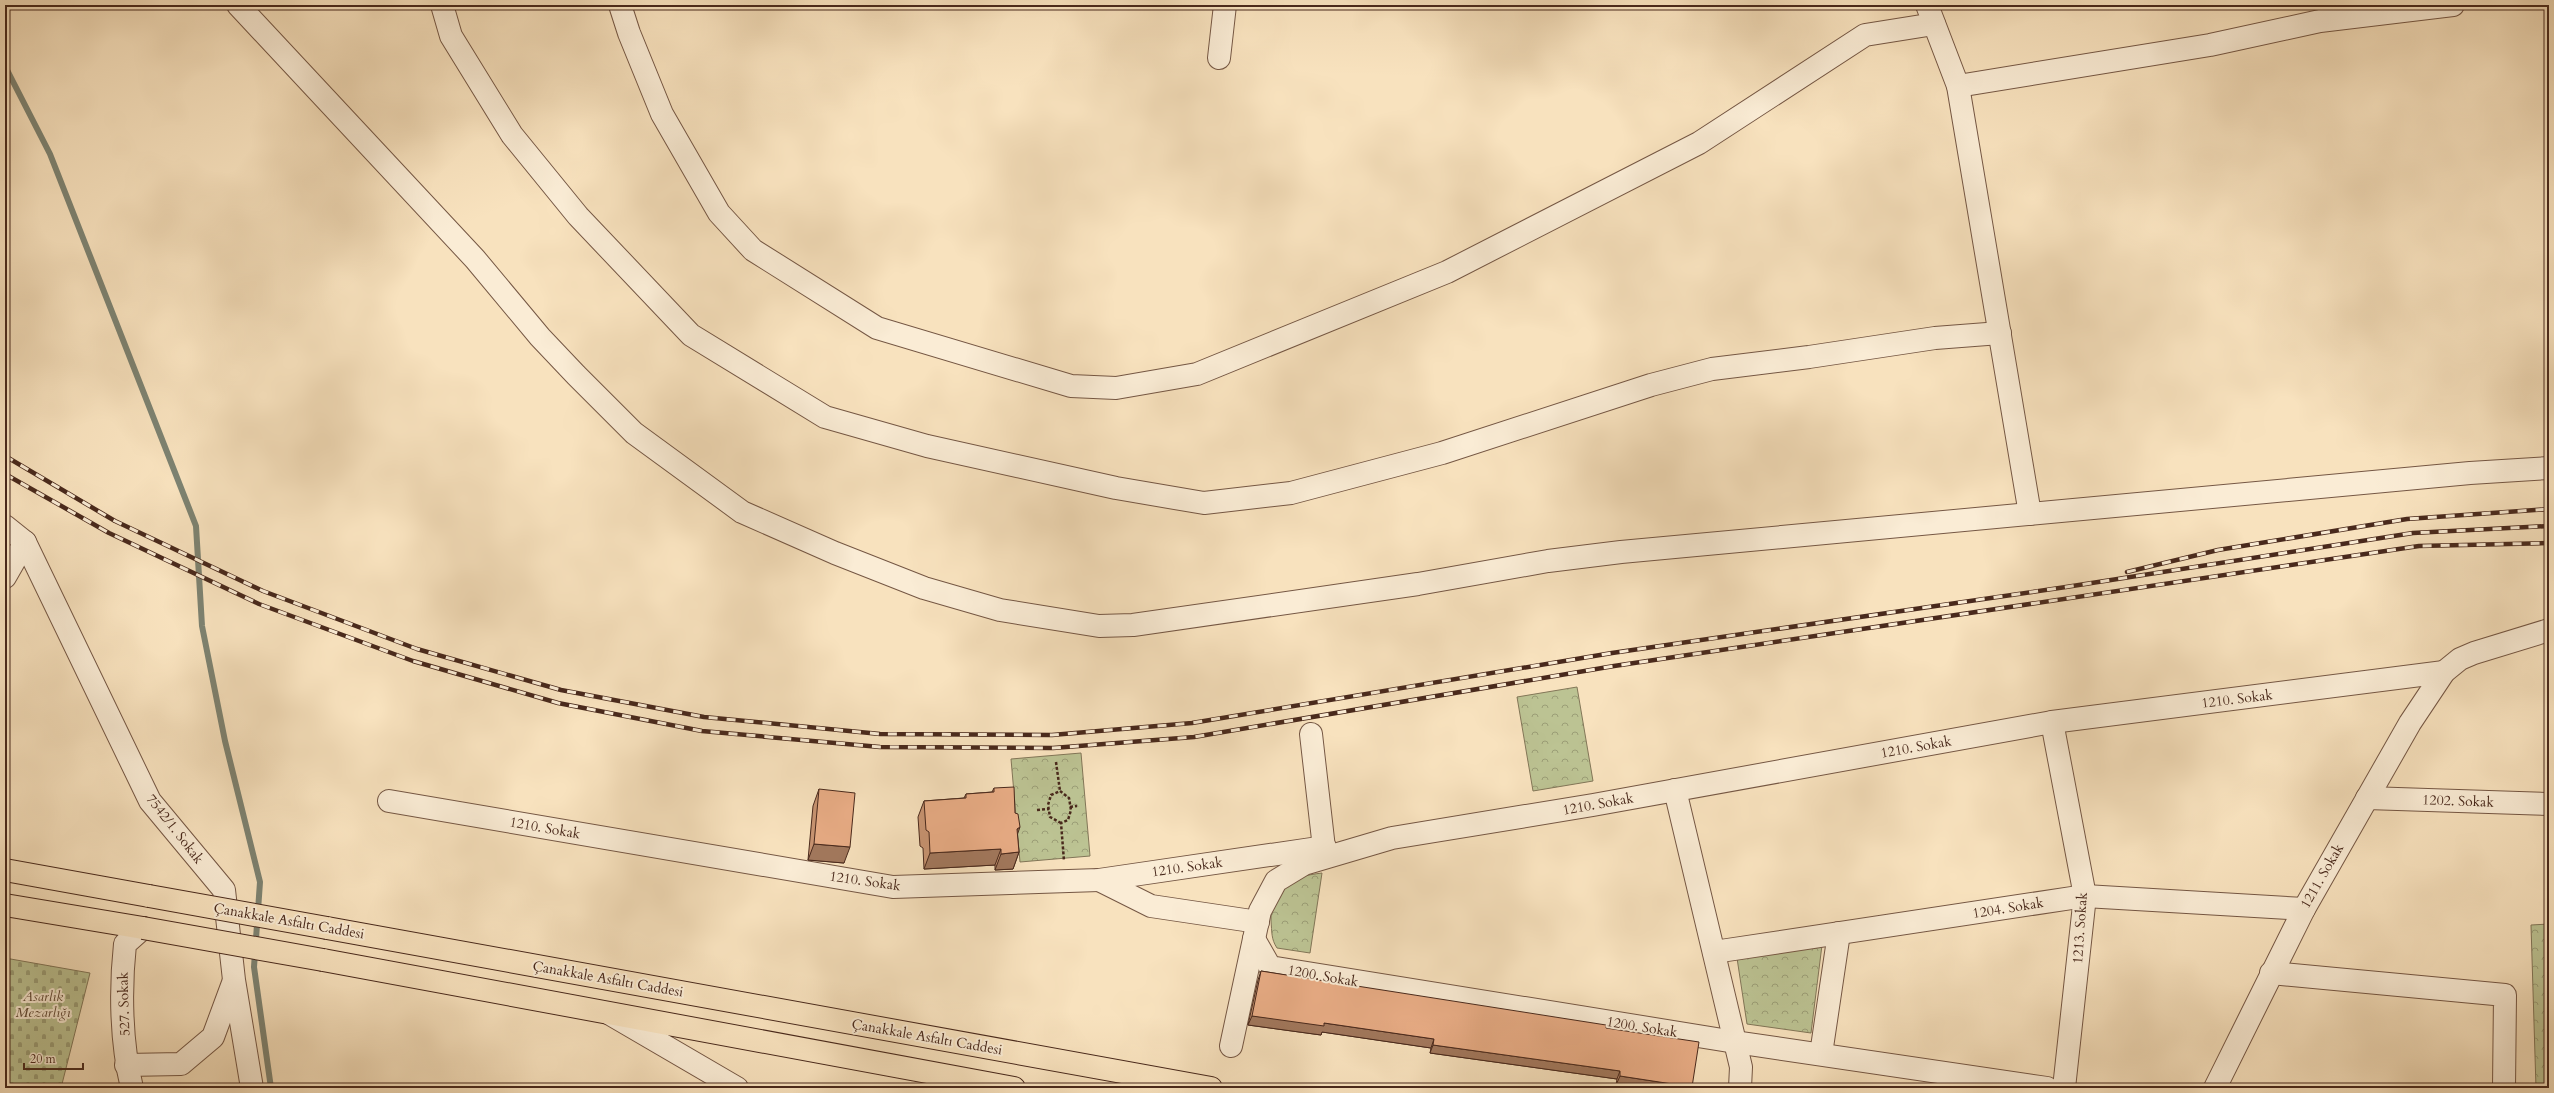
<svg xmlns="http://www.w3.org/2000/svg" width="2554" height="1093" font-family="Cardo,serif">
<defs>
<pattern id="cemetery-stones" width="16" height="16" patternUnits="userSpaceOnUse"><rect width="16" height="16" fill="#bcc393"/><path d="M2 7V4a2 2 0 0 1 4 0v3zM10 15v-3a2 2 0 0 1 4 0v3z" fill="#9b9e77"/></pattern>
<pattern id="park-crowns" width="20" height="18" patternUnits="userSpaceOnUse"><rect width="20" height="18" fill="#bcc393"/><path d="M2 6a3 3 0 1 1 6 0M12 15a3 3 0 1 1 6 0" fill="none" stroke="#9b9e77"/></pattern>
</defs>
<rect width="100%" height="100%" fill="#f8e2be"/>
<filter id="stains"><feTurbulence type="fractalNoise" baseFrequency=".005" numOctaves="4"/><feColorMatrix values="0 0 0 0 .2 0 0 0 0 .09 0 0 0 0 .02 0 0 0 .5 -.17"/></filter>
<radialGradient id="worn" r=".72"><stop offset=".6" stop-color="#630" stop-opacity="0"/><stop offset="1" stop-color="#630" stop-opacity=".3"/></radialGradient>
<path fill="url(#cemetery-stones)" stroke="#827658" d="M 5,958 L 90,973 L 61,1088 L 5,1088 Z"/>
<g fill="url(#park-crowns)" stroke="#827658">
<path d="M 1577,687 L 1593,781 L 1533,791 L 1517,697 Z"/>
<path d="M 1081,753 L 1090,856 L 1020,862 L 1011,759 Z"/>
<path d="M 1322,873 L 1310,953 L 1277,948 C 1271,939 1272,932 1271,921 C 1270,885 1290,877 1322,873 Z"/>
<path d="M 2549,924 L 2549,1088 L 2536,1088 L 2531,925 Z"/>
<path d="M 1822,945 L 1811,1033 L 1747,1024 L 1737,958 Z"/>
</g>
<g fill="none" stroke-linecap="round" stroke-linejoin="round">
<path stroke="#7d8372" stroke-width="6" d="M 5,66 L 50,154 L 196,526 L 202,626 L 225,741 L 260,882 L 254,967 L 271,1088"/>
<defs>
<g id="minor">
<path d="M 238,5 L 475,259 L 540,337 L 576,375 L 634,433 L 742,512 L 835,553 L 924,588 L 1000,610 L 1099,626 L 1133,625 L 1418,584 L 1548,561 L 1621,552 L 2470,473 L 2549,468"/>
<path d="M 442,5 L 451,36 L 512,135 L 578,216 L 691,335 L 825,417 L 927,446 L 1116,488 L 1204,503 L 1291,493 L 1442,453 L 1651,385 L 1712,369 L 1809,357 L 1935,338 L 2000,333"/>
<path d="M 620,5 L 629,33 L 662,114 L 719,213 L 753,250 L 877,328 L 1071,386 L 1116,388 L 1197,374 L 1447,272 L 1699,143 L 1865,35 L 1934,24"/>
<path d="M 1927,5 L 1958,86 L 2030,514"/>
<path d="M 1219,58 L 1225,5"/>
<path d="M 1958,86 L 2210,45 L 2320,21 L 2453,5"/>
<path d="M 5,526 L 25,542 L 150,801 L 224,890 L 234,980 L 252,1088"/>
<path d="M 5,577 L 25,542"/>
<path d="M 2052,722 L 2085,896 L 2064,1088"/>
<path d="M 1311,734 L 1324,848"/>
<path d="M 1675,790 L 1735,1042 L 1741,1067 L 1740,1088"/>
<path d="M 2367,798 L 2549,804"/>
<path d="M 389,801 L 893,887 L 1099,880 L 1325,847"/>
<path d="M 1099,880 L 1151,906 L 1258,922"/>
<path d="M 1254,939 L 1270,967 L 1735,1042 L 2047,1088"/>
<path d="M 1714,952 L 2085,896 L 2304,909"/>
<path d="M 2271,973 L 2505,995 L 2504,1088"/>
<path d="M 610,1014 L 737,1088"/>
<path d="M 1231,1046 L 1260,911 L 1276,881 L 1304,864 L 1392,838 L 1593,805 L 2052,722 L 2444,672"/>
<path d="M 1821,1054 L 1839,933"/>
<path d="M 126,1065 L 181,1064 L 213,1037 L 233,983"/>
<path d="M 132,1088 C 121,1043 120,990 125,944 L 143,928"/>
<path d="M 2215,1088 L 2304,909 L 2410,723 L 2444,672 L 2460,659 L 2474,653 L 2549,630"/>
</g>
<g id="highway">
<path d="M 5,870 L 149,896"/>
<path d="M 5,905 L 143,928"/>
<path d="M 327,928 L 1211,1088"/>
<path d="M 323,960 L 1014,1088"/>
</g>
</defs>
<use href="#minor" stroke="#755744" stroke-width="24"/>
<use href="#highway" stroke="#49291c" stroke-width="24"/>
<g stroke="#49291c" stroke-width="2.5" stroke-dasharray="3 2" stroke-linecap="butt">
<path d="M 1056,762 L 1060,791"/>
<path d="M 1070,807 L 1077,806"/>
<path d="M 1037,810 L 1049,809"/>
<path d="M 1061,823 L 1050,817 L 1048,805 L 1051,795 L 1060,791 L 1069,798 L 1071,810 L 1068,820 L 1061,823 L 1064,861"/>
</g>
<use href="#minor" stroke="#faecd5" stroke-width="22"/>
<use href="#highway" stroke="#f8e2be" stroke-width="22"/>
<defs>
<g id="rail">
<path d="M 5,456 L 115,521 L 263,591 L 417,649 L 561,690 L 704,717 L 880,734 L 1052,735 L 1192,723 L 1612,653 L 2066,587 L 2413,533 L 2549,526"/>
<path d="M 5,474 L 109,533 L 259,604 L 413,661 L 558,703 L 702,731 L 880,747 L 1053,748 L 1194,737 L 1614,666 L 2419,546 L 2549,543"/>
<path d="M 2127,572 L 2218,550 L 2407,519 L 2549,509"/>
</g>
</defs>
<use href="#rail" stroke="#49291c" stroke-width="4.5"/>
<use href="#rail" stroke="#faecd5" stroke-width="3" stroke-dasharray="9" stroke-linecap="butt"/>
<defs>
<g id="highway-bridge">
<path d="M 149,896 L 327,928"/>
<path d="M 143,928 L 323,960"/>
</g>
</defs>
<use href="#highway-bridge" stroke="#49291c" stroke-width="24" stroke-linecap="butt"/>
<use href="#highway-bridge" stroke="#f8e2be" stroke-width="22"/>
</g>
<g fill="#c89472" stroke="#49291c">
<path d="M 994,788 L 1015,813 L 1019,852 L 1013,869 L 995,870 L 995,865 L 924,869 L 923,848 L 920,846 L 918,817 L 924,801 L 964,798 L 966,794 L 992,792 Z"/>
<path d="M 819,789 L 844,863 L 808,860 L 813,806 Z"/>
<path d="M 1261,971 L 1606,1028 L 1692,1087 L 1692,1088 L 1636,1088 L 1616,1085 L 1617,1079 L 1430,1053 L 1431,1048 L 1322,1032 L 1321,1035 L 1248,1025 L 1258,980 Z"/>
</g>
<g fill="#a2785d" stroke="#49291c">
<path d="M 1020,827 L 1014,844 L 1017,829 Z"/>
<path d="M 814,844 L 850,847 L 844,863 L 808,860 Z"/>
<path d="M 1001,849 L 995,865 L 924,869 L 930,853 Z"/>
<path d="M 1019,852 L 1013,869 L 995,870 L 1001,854 Z"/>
<path d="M 1252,1016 L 1324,1023 L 1434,1039 L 1431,1048 L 1322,1032 L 1321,1035 L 1248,1025 Z"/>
<path d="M 1433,1045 L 1620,1071 L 1617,1079 L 1430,1053 Z"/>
<path d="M 1620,1076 L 1692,1087 L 1692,1088 L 1636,1088 L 1616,1085 Z"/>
</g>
<g fill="#e8ac85" stroke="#49291c">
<path d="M 1014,787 L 1015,813 L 1018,814 L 1020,827 L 1017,829 L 1019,852 L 1001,854 L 1001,849 L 930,853 L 929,832 L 926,830 L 924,801 L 966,798 L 966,794 L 994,792 L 994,788 Z"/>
<path d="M 819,789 L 855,793 L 850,847 L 814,844 Z"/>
<path d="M 1261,971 L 1606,1025 L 1606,1028 L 1699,1042 L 1692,1087 L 1620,1076 L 1620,1071 L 1433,1045 L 1434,1039 L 1324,1023 L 1324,1026 L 1252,1016 Z"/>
</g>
<g text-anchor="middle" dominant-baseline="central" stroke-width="4" stroke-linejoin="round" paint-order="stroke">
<g font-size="14" fill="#49291c" stroke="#faecd5">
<text transform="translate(2237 699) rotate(-7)">1210. Sokak</text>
<text transform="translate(1916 747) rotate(-10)">1210. Sokak</text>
<text transform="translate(2458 801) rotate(2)">1202. Sokak</text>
<text transform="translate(1598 804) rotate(-10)">1210. Sokak</text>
<text transform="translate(545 828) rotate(10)">1210. Sokak</text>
<text transform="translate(175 829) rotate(52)">7542/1. Sokak</text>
<text transform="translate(1187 867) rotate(-8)">1210. Sokak</text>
<text transform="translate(2322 876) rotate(-60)">1211. Sokak</text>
<text transform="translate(865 881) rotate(8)">1210. Sokak</text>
<text transform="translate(2008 908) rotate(-9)">1204. Sokak</text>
<text transform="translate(289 921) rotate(10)">Çanakkale Asfaltı Caddesi</text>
<text transform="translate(2080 928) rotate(-86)">1213. Sokak</text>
<text transform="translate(1323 976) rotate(10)">1200. Sokak</text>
<text transform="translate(608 979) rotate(10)">Çanakkale Asfaltı Caddesi</text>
<text transform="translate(124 1004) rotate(-92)">527. Sokak</text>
<text transform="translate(1642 1027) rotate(9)">1200. Sokak</text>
<text transform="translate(927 1037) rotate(10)">Çanakkale Asfaltı Caddesi</text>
</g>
<g font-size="14" font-style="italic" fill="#604834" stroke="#faecd5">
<text x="43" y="996">Asarlık<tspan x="43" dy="16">Mezarlığı</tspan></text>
</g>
</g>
<rect width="2554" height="1093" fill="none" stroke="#f8e2be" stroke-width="20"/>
<rect x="6" y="6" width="2542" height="1081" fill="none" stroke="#49291c" stroke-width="2"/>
<rect x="10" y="10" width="2534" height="1073" fill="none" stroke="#49291c"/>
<path d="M24 1063v6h59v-6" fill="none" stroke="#49291c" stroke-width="2"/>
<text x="30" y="1063" font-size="12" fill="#49291c" stroke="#faecd5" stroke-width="3" paint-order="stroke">20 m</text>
<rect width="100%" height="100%" filter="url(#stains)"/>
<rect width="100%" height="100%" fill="url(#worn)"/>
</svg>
